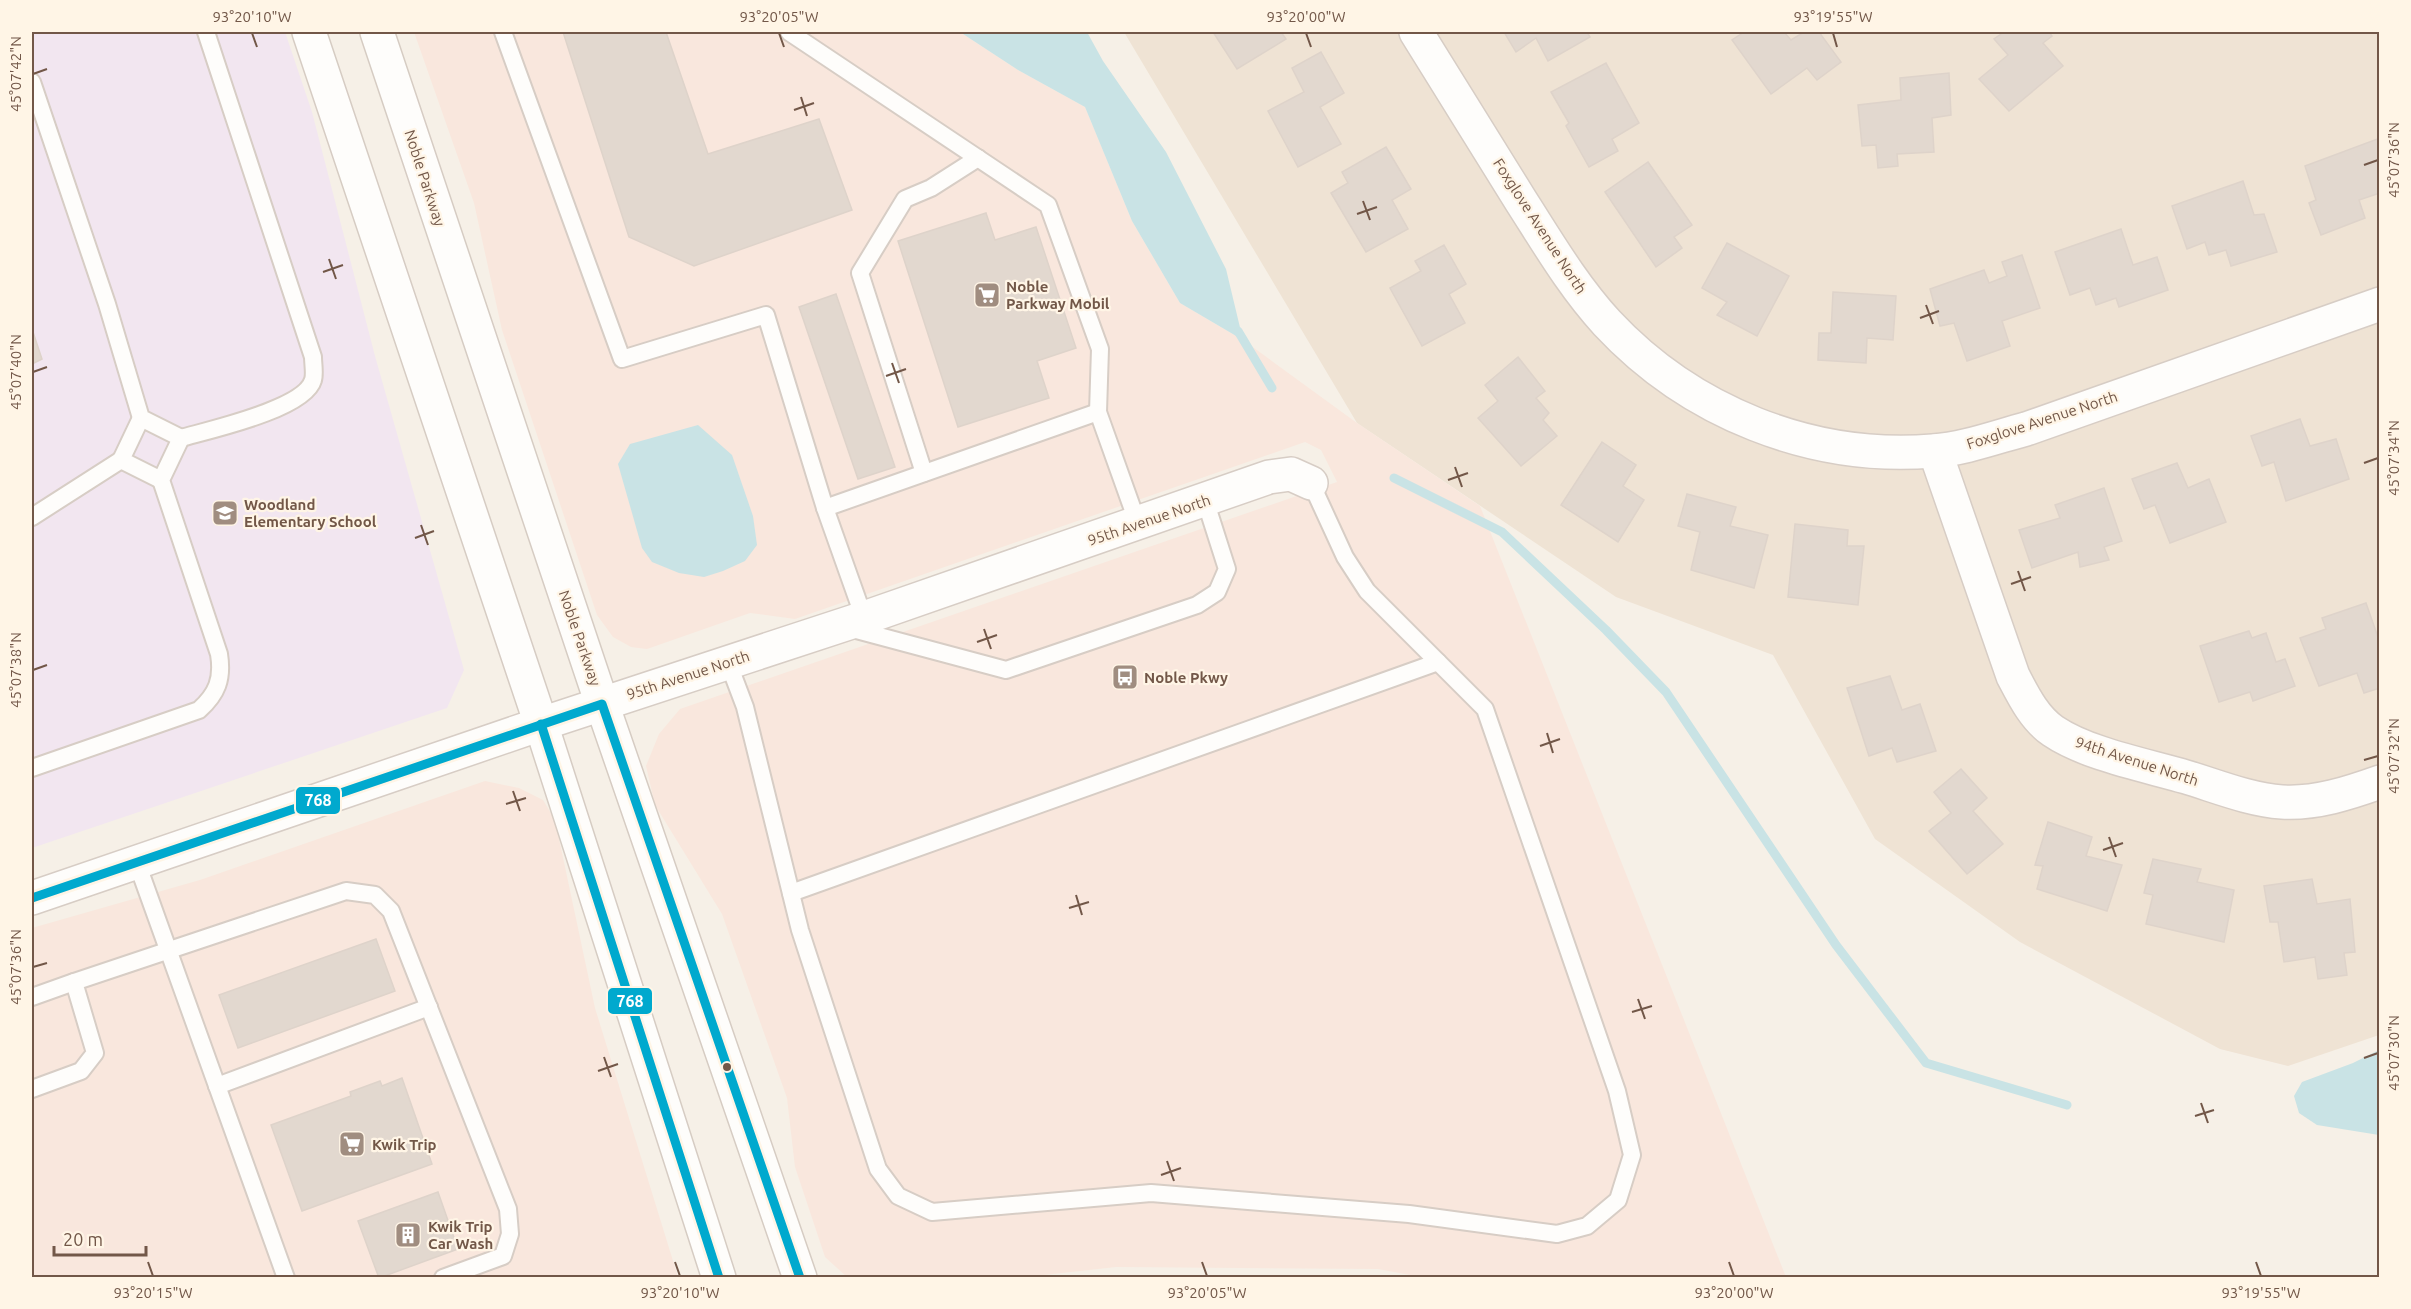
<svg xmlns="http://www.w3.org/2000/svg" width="2411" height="1309" font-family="Ubuntu,sans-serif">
<rect width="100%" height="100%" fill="#f6f0e7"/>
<path fill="#efe3d4" d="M 1124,32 L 2379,32 L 2379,1035 L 2288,1066 L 2220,1049 L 2020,942 L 1875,839 L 1773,655 L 1616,597 L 1357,423 Z"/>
<g fill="#f9e7dd">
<path d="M 414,32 L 960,32 L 1018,70 L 1085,107 L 1132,221 L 1180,303 L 1243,340 L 1357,423 L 1480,506 L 1786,1277 L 1426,1278 L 1378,1269 L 1116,1267 L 1017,1278 L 847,1277 L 825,1257 L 795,1167 L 787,1098 L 722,914 L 655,805 L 646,766 L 659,734 L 680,709 L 1337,482 L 1321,450 L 1305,442 L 795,619 L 750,613 L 647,649 L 631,647 L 613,637 L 597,615 L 502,330 L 474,203 Z"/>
<path d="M 485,781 L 519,788 L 543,800 L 555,820 L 595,1008 L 678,1277 L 32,1278 L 32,928 L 200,880 Z"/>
</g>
<path fill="#f2e6f0" d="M 32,32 L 285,32 L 312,112 L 375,356 L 464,670 L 447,708 L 32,848 Z"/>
<g fill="#c9e3e5">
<path d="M 960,32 L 1087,32 L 1103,61 L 1166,152 L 1226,269 L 1243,340 L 1180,303 L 1132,221 L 1085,107 L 1018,70 Z"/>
<path d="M 698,425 L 732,455 L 753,516 L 757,545 L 745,561 L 723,571 L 704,577 L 679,573 L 652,562 L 642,548 L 618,464 L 630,444 Z"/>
<path d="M 2379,1050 L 2379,1135 L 2317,1125 L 2299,1113 L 2294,1096 L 2302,1082 L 2353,1063 Z"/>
</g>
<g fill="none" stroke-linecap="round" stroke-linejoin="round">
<g stroke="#c9e3e5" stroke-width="9">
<path d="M 1238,331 L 1272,388"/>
<path d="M 1394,478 L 1502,532 L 1606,630 L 1666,692 L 1836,945 L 1926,1063 L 2067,1105"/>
</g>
</g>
<g fill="#e2d8cf" stroke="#ded3ca" stroke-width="1.5">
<path d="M 563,32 L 666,32 L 708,154 L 819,119 L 852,210 L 694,266 L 629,237 Z"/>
<path d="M 1213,32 L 1281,32 L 1286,39 L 1237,69 Z"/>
<path d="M 1504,32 L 1587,32 L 1590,37 L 1548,61 L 1536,38 L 1516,52 Z"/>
<path d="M 1744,32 L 1784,32 L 1791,40 L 1804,32 L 1819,32 L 1841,62 L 1817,80 L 1807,68 L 1771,94 L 1732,40 Z"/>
<path d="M 2004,32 L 2049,32 L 2052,36 L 2043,43 L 2063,66 L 2009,111 L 1979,79 L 2008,55 L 1994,39 Z"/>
<path d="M 1321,52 L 1344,93 L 1320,107 L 1341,144 L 1298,167 L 1268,111 L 1304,92 L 1292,68 Z"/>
<path d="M 1606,63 L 1639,123 L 1612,139 L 1618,151 L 1589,167 L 1566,126 L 1569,123 L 1551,92 Z"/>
<path d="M 1949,73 L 1951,115 L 1932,118 L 1934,152 L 1897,154 L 1898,166 L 1878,168 L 1876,145 L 1862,146 L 1858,105 L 1901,100 L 1900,78 Z"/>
<path d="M 2380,138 L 2380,193 L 2359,200 L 2365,218 L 2321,235 L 2309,203 L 2316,200 L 2305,166 Z"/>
<path d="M 1386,147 L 1411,189 L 1392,200 L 1408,229 L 1366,252 L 1331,193 L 1348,183 L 1342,172 Z"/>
<path d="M 1648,162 L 1692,225 L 1674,237 L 1682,248 L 1656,267 L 1605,192 Z"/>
<path d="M 2243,181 L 2254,215 L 2264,214 L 2277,252 L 2231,266 L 2226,250 L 2209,255 L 2205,242 L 2187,249 L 2172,206 Z"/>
<path d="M 986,213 L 995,240 L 1036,227 L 1076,348 L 1037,361 L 1049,398 L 958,427 L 898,241 Z"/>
<path d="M 2121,229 L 2133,265 L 2157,257 L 2168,290 L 2119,307 L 2116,298 L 2096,305 L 2090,288 L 2070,295 L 2055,252 Z"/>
<path d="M 1727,243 L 1789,276 L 1757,336 L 1717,315 L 1727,302 L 1702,288 Z"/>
<path d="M 1444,245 L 1466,284 L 1449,294 L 1465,323 L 1422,346 L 1390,288 L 1421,271 L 1415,261 Z"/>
<path d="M 2022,255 L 2040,308 L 2002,321 L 2010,346 L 1967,361 L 1954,323 L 1940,326 L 1930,289 L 1984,270 L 1989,283 L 2007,276 L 2002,262 Z"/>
<path d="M 1833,292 L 1896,296 L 1893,340 L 1867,338 L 1866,363 L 1818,360 L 1819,333 L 1831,333 Z"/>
<path d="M 836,294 L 895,467 L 858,479 L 799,307 Z"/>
<path d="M 32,329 L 42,359 L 32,364 Z"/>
<path d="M 1518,357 L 1545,391 L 1536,398 L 1549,413 L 1543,420 L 1557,436 L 1521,466 L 1478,418 L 1498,401 L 1485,385 Z"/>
<path d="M 2300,419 L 2310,446 L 2336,439 L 2349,479 L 2286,501 L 2274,462 L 2262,466 L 2251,436 Z"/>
<path d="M 1602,442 L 1636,465 L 1623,486 L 1644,500 L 1618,542 L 1561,505 Z"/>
<path d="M 2177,463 L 2188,488 L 2209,479 L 2226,522 L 2170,543 L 2155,505 L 2144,509 L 2132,479 Z"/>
<path d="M 2104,488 L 2122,541 L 2104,547 L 2109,560 L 2080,567 L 2078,552 L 2032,568 L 2019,530 L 2060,518 L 2055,505 Z"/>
<path d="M 1687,494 L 1736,507 L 1730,526 L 1768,535 L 1754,588 L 1691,570 L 1700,532 L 1678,526 Z"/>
<path d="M 1795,524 L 1848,530 L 1847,546 L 1864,546 L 1858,605 L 1788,597 Z"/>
<path d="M 2366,603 L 2380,643 L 2380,688 L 2364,693 L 2357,673 L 2319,686 L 2300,638 L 2326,629 L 2322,618 Z"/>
<path d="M 2249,631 L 2252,638 L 2266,633 L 2276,662 L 2285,659 L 2295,686 L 2253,701 L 2250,692 L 2219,702 L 2200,646 Z"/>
<path d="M 1890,676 L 1902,710 L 1920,704 L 1936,751 L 1897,762 L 1892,748 L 1869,756 L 1847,688 Z"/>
<path d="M 1961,769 L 1987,798 L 1973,811 L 2003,844 L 1967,874 L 1929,831 L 1951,813 L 1934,792 Z"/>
<path d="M 2048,822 L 2092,837 L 2086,856 L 2122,865 L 2107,911 L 2037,889 L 2043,866 L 2035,865 Z"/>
<path d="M 2153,859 L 2201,869 L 2197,882 L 2234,890 L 2224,942 L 2146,924 L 2153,895 L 2144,893 Z"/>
<path d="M 2312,879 L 2317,904 L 2350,899 L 2355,952 L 2344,953 L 2347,975 L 2318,979 L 2315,957 L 2284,962 L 2278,922 L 2270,922 L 2264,886 Z"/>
<path d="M 376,939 L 395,991 L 238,1048 L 219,995 Z"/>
<path d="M 402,1078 L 432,1164 L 302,1211 L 271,1125 L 351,1096 L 350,1092 L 380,1081 L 382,1086 Z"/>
<path d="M 438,1192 L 458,1249 L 379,1278 L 358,1221 Z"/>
</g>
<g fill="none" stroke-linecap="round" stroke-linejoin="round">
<defs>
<g id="service">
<path d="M 503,32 L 622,359 L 766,315 L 825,508 L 864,618"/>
<path d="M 789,32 L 1048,205 L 1100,349 L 1098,412 L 1138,524"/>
<path d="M 32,82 L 107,304 L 141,418 L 181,438 L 161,480 L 219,654 C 223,679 217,694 199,710 L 32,768"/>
<path d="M 141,418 L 121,460 L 161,480"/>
<path d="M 181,438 C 209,430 305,409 313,380 C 315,374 313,364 313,357 L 206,32"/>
<path d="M 924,473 L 860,273 L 905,199 L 931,188 L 978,158"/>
<path d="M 825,508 L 1098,412"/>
<path d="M 32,517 L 121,460"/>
<path d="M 849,628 L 1006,670 L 1197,605 L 1217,592 L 1227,569 L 1205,500"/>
<path d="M 728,662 L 745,707 L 800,930 L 878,1169 L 898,1196 L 932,1212 L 1151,1193 L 1409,1214 L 1557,1234 L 1587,1226 L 1618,1200 L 1632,1155 L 1617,1091 L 1485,709 L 1367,591 L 1345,557 L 1311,483"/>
<path d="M 137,863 L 286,1278"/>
<path d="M 791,893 L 1438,662"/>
<path d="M 32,997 L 74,982"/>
<path d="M 217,1086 L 429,1007"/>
<path d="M 32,1089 L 81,1071 L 95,1053 L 74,982 L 346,891 L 375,895 L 391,911 L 508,1209 L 510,1234 L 503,1256 L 443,1278"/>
</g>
<g id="minor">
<path d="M 1416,32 C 1451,88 1486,145 1521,201 C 1548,243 1573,286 1607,323 C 1690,412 1811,461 1933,451 C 1964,449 1996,437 2026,429 L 2380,304"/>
<path d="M 1935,451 L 2013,676 C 2023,695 2034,718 2053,731 C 2087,754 2145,765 2186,777 C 2216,786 2250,800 2282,802 C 2316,804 2349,793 2380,782"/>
<path d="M 32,898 L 541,724 L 864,618 L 1269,477 L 1291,474 L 1311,483"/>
</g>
<g id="secondary">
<path d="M 309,32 L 541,724 L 719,1278"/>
<path d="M 377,32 L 602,704 L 800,1278"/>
</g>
</defs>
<use href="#service" stroke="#d7cdc5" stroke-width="20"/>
<use href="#minor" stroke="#d7cdc5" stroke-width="36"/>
<use href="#secondary" stroke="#d6ccc3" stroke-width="36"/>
<use href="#service" stroke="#fefdfb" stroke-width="16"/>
<use href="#minor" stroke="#fefdfb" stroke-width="33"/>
<use href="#secondary" stroke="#fefdfb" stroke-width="33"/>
<defs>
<g id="bus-1">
<path d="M 541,724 L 719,1278"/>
<path d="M 32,898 L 602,704 L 800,1278"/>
</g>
</defs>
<use href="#bus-1" stroke="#fff5e6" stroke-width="14"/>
<use href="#bus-1" stroke="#00a9ce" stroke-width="9"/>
</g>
<path fill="none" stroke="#725748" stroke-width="2" d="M 252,33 L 257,47M 779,33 L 784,47M 1306,33 L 1311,47M 1833,33 L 1837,47M 33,74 L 47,69M 801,97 L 807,116M 794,110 L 814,103M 2364,165 L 2378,160M 1363,201 L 1370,220M 1357,214 L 1377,207M 329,259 L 336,279M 323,272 L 343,265M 1926,305 L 1933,324M 1920,318 L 1939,311M 892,363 L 899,383M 33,372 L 47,367M 886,376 L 906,369M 2364,463 L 2378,458M 1455,467 L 1462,487M 1448,480 L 1468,473M 421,525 L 428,545M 415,538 L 434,531M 2018,571 L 2025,591M 2011,584 L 2031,577M 984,629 L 991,649M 977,642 L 997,635M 33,670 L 47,665M 1547,733 L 1553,753M 1540,746 L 1560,739M 2364,760 L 2378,756M 513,791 L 520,811M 506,804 L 526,798M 2109,837 L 2116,857M 2103,850 L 2123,843M 1076,895 L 1082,915M 1069,908 L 1089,902M 33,967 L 47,963M 1638,999 L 1645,1019M 1632,1012 L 1652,1006M 604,1057 L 611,1077M 2364,1058 L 2378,1053M 598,1071 L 618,1064M 2201,1103 L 2208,1123M 2195,1116 L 2214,1110M 1167,1161 L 1174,1181M 1161,1175 L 1181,1168M 148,1262 L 153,1276M 675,1262 L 680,1276M 1202,1262 L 1207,1276M 1729,1262 L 1734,1276M 2256,1262 L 2261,1276"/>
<defs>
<symbol id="supermarket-square" viewBox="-11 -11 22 22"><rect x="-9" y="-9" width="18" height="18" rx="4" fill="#a08d80" stroke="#fff5e6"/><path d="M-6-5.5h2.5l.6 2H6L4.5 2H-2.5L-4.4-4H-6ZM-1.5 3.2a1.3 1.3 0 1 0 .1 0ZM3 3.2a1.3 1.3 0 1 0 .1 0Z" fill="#fff"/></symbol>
<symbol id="school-square" viewBox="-11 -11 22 22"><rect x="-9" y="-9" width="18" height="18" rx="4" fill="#a08d80" stroke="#fff5e6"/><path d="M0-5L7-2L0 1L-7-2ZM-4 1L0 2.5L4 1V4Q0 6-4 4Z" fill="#fff"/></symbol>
<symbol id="bus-square" viewBox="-11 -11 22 22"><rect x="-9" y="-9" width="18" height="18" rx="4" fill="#a08d80" stroke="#fff5e6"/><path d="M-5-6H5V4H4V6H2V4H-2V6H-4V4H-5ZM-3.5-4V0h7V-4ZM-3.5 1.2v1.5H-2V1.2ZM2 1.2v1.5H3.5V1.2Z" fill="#fff"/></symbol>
<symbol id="building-square" viewBox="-11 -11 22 22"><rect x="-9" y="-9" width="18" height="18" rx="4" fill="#a08d80" stroke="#fff5e6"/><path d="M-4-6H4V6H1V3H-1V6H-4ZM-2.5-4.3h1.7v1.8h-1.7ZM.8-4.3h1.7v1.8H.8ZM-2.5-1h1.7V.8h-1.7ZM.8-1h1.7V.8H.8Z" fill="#fff"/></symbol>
</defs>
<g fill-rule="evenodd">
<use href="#supermarket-square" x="972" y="280" width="30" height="30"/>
<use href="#school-square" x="210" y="498" width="30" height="30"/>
<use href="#bus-square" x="1110" y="662" width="30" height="30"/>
<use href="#supermarket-square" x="337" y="1129" width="30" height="30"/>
<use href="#building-square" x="393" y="1220" width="30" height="30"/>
</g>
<circle fill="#725748" stroke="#fff5e6" stroke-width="2" cx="727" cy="1067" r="5"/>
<g text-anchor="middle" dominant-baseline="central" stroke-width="4.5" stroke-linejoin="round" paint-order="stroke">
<g font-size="15" fill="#725748" stroke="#fff5e6">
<text transform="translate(425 178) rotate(72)">Noble Parkway</text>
<text transform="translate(1540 226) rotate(57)">Foxglove Avenue North</text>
<text transform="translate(2042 420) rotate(-18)">Foxglove Avenue North</text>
<text transform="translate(1149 520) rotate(-19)">95th Avenue North</text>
<text transform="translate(580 638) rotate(71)">Noble Parkway</text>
<text transform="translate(688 675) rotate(-18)">95th Avenue North</text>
<text transform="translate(2137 761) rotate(18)">94th Avenue North</text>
</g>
<g font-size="15" font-weight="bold" fill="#725748" stroke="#fff5e6" text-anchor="start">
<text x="1006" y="286">Noble<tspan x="1006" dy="17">Parkway Mobil</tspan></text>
<text x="244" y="504">Woodland<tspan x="244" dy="17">Elementary School</tspan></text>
<text x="1144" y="677">Noble Pkwy</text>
<text x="372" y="1144">Kwik Trip</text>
<text x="428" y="1226">Kwik Trip<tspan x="428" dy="17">Car Wash</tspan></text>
</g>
</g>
<g stroke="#fff5e6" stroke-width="2">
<rect x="295" y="786" width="46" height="29" rx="6" fill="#00a9ce"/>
<rect x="607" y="987" width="46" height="28" rx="6" fill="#00a9ce"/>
</g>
<g font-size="16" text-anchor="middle" font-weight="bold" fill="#fff">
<text x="318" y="806">768</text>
<text x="630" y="1007">768</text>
</g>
<rect width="2411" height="1309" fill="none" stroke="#fff5e6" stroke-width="66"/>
<path d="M54 1246v9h92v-9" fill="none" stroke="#725748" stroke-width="3"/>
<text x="63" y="1246" font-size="18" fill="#725748" stroke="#fff5e6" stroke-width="4.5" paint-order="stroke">20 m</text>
<rect x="33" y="33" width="2345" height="1243" fill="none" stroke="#725748" stroke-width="2"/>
<g font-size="15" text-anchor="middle" fill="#725748">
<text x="252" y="22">93°20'10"W</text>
<text x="779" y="22">93°20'05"W</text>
<text x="1306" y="22">93°20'00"W</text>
<text x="1833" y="22">93°19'55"W</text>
<text transform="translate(16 74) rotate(-90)" y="5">45°07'42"N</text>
<text transform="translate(2394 160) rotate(-90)" y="5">45°07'36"N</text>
<text transform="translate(16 372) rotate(-90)" y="5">45°07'40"N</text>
<text transform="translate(2394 458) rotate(-90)" y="5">45°07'34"N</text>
<text transform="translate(16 670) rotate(-90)" y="5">45°07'38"N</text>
<text transform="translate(2394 756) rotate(-90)" y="5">45°07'32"N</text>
<text transform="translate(16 967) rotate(-90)" y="5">45°07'36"N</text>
<text transform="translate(2394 1053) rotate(-90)" y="5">45°07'30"N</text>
<text x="153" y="1298">93°20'15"W</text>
<text x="680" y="1298">93°20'10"W</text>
<text x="1207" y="1298">93°20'05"W</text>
<text x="1734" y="1298">93°20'00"W</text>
<text x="2261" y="1298">93°19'55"W</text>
</g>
</svg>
